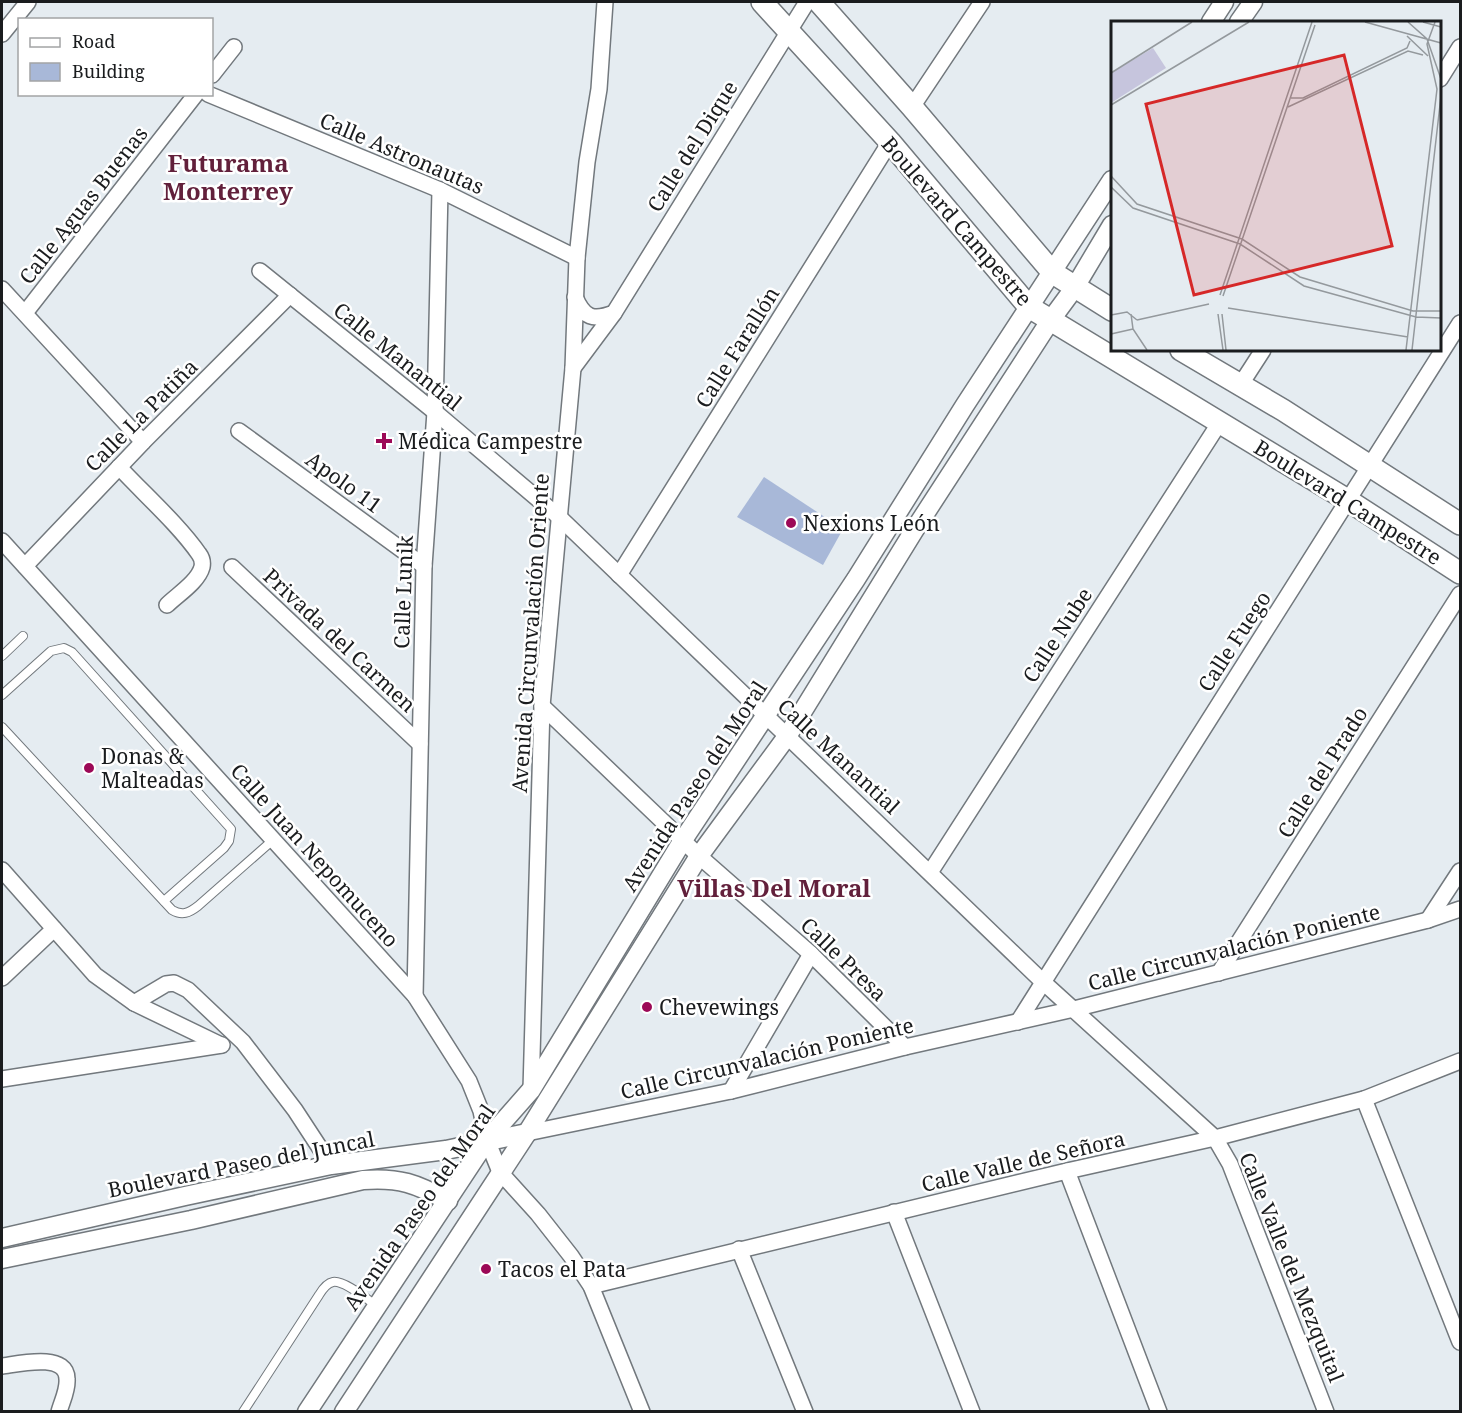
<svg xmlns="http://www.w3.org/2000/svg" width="1462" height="1413" font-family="'Noto Serif',serif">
<rect width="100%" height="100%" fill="#e5ecf1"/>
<path fill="#a8b8d8" d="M 764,477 L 843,529 L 823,565 L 737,517 Z"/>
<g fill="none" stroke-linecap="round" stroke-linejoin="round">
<defs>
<g id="service">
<path d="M 2,656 L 23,636"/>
<path d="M 2,695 L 51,651 L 64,648 L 72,652 L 231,829 L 229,841 L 224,848 L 164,901"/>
<path d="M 2,727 L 172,910 C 182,916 189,913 198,906 L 273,840"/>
<path d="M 243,1412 L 319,1295 C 322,1290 327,1283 333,1282 C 344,1280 368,1300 377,1306"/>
</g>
<g id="minor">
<path d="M 2,34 L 28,2"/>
<path d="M 212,75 L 234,47"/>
<path d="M 1440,79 L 1460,47"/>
<path d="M 208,94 L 440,190 L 577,258"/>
<path d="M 912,107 L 982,2"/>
<path d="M 260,271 L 435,412 L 558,516 L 1042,981 L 1215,1138 L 1230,1164 L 1326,1412"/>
<path d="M 2,289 L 143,442"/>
<path d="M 575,297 C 584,318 593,321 614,313 L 807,2"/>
<path d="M 25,313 L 196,94"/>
<path d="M 573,368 L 614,313"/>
<path d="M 1241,384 L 1263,350"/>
<path d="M 239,431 L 424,566"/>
<path d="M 119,467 C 144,494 179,525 199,554 C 202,558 203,562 202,567 C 198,582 177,595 167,605"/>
<path d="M 2,541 L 415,996 L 469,1081 L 481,1111 L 487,1140 L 500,1172 L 538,1214 L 571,1256 L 591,1286 L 642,1412"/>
<path d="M 25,566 L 143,442 L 290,295"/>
<path d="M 232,567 L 420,744"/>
<path d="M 619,575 L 890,142"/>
<path d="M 542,706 L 699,856 L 811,954 L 905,1047"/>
<path d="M 2,870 L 95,975 L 134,1003 L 221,1045"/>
<path d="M 931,871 L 1220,422"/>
<path d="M 1428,920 L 1460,871"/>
<path d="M 1219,973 L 1460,594"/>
<path d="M 2,978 L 54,929"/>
<path d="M 415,996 L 424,566 L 435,412 L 440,190"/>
<path d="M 134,1003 L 166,984 L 174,983 L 188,990 L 243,1042 L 295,1110 L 331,1165"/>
<path d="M 1018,1022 L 1460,323"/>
<path d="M 2,1079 L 222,1045"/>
<path d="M 531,1090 L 542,706 L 573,368 L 577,258 L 587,162 L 599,89 L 605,2"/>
<path d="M 731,1091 L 811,954"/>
<path d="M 1364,1099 L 1460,1342"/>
<path d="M 527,1133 L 731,1091 L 905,1047 L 1074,1009 L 1428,920 L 1460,909"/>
<path d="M 1067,1171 L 1159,1412"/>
<path d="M 894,1212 L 972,1412"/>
<path d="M 739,1249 L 805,1412"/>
<path d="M 591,1286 L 1067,1171 L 1215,1138 L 1364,1099 L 1460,1061"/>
<path d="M 2,1366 C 18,1364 67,1352 67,1379 C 68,1390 62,1401 59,1412"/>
</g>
<g id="tertiary">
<path d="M 1211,22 L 1224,2"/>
<path d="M 1239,22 L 1253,2"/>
<path d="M 2,1238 L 185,1196 L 331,1165 L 446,1150 L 527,1133"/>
<path d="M 2,1259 L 191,1220 L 363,1180 C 399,1177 417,1184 448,1201"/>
<path d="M 307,1412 L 487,1140 L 531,1090 L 683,840 L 856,579 L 965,405 L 1112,180"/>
<path d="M 344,1412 L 527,1133 L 699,856 L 788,735 L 915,529 L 1050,321 L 1075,287 L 1112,225"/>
</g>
<g id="secondary">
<path d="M 762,2 L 890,142 L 1029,307 L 1349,501 L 1460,573"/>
<path d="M 819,2 L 912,107 L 1053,273 L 1112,310"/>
<path d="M 1181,350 L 1283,410 L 1460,524"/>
</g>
</defs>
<use href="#service" stroke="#72787d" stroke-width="10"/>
<use href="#minor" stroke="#72787d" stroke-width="18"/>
<use href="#tertiary" stroke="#72787d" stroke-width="21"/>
<use href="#secondary" stroke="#72787d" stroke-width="24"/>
<use href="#service" stroke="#fff" stroke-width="8"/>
<use href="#minor" stroke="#fff" stroke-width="15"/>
<use href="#tertiary" stroke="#fff" stroke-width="18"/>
<use href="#secondary" stroke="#fff" stroke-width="21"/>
</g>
<g fill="#9c0957" stroke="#fff" stroke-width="2">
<path d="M381 432h6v6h6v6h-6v6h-6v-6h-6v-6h6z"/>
<circle cx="791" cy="523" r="6"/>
<circle cx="89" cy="768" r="6"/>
<circle cx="647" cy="1007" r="6"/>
<circle cx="486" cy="1269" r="6"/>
</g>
<g text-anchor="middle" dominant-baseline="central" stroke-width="5" stroke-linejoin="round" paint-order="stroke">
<g font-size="21" fill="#1a1c1e" stroke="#fff">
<text transform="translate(692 146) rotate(-58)">Calle del Dique</text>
<text transform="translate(402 153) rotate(23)">Calle Astronautas</text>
<text transform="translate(83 205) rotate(-52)">Calle Aguas Buenas</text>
<text transform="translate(957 221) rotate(49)">Boulevard Campestre</text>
<text transform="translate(737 347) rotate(-58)">Calle Farallón</text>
<text transform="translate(398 356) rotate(39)">Calle Manantial</text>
<text transform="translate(141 415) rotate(-45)">Calle La Patiña</text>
<text transform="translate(344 482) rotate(36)">Apolo 11</text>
<text transform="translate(1348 502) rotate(32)">Boulevard Campestre</text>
<text transform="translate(403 592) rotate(-88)">Calle Lunik</text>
<text transform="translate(530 633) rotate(-86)">Avenida Circunvalación Oriente</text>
<text transform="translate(1057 635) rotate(-57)">Calle Nube</text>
<text transform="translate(340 640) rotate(43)">Privada del Carmen</text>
<text transform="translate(1234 641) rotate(-57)">Calle Fuego</text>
<text transform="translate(839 756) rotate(43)">Calle Manantial</text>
<text transform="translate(1322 772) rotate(-58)">Calle del Prado</text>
<text transform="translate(694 786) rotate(-57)">Avenida Paseo del Moral</text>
<text transform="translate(315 855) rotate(48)">Calle Juan Nepomuceno</text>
<text transform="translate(1234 947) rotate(-14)">Calle Circunvalación Poniente</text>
<text transform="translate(844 959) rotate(44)">Calle Presa</text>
<text transform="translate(767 1058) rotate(-13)">Calle Circunvalación Poniente</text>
<text transform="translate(1023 1161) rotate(-13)">Calle Valle de Señora</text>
<text transform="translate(241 1164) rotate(-11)">Boulevard Paseo del Juncal</text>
<text transform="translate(419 1207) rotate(-55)">Avenida Paseo del Moral</text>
<text transform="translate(1292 1267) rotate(68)">Calle Valle del Mezquital</text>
</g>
<g font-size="21" fill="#1a1c1e" stroke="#fff" text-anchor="start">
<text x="398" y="441">Médica Campestre</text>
<text x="803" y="523">Nexions León</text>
<text x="101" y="756">Donas &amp;<tspan x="101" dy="24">Malteadas</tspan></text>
<text x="659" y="1007">Chevewings</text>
<text x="498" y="1269">Tacos el Pata</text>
</g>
<g font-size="24" font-weight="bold" fill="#62203b" stroke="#fff">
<text x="228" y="162">Futurama<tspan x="228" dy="28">Monterrey</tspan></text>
<text x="774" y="887">Villas Del Moral</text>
</g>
</g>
<g transform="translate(1111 21)">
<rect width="330" height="330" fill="#e5ecf1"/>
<path d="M 42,27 L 55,47 L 0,82 L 0,52 Z" fill="#c6c5dd"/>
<path fill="none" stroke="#94999d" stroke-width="1.5" d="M 254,1 L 330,22M 297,1 L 316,18 L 330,58M 312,1 L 330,6M 296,15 L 317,35M 0,52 L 81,1M 180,77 L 192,77 L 296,27 L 299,20M 0,84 L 138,1M 177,86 L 297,30 L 312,34M 0,155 L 26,183 L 131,218 L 189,256 L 302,290 L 330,290M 0,166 L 22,187 L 129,223 L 193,265 L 305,296 L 330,297M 109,274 L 201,1M 112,275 L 204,4M 117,287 L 297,316M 20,293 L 22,308 L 36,329M 107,293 L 112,329M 111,293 L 115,329M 0,294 L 16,291 L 26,299M 26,299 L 98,283M 0,313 L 22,308M 295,329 L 326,68 L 316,23 L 324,1M 301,329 L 330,75"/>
<path fill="#d62828" fill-opacity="0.15" stroke="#d62828" stroke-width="3" d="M 233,34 L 281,225 L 83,274 L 35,83 Z"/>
<rect width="330" height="330" fill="none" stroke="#1a1c1e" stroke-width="3"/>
</g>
<rect width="1462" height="1413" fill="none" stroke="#1a1c1e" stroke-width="6"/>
<rect x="18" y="18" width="195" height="78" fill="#ffffff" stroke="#a3a4a5" stroke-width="1.5"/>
<rect x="30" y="38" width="30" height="9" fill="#ffffff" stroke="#a3a4a5" stroke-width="1.5"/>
<text x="72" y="48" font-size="18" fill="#1a1c1e">Road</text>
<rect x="30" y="63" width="30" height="18" fill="#a8b8d8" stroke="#a3a4a5" stroke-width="1.5"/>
<text x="72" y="78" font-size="18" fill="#1a1c1e">Building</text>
</svg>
